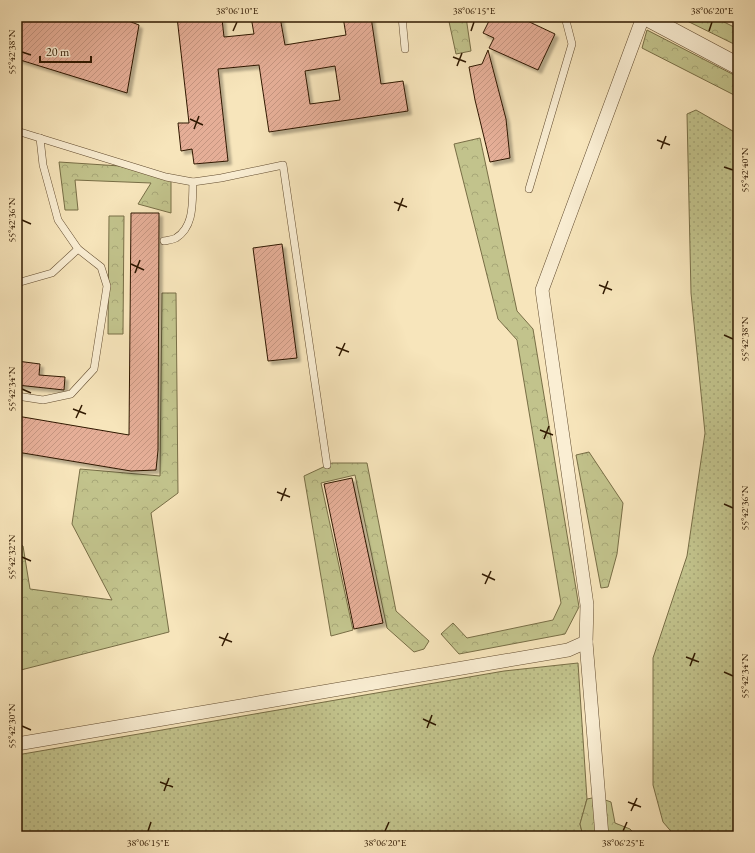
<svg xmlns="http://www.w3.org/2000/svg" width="755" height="853" font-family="'EB Garamond',serif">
<defs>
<pattern id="grass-dots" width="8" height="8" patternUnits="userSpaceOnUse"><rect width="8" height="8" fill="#c2c38c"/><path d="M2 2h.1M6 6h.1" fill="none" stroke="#a7a777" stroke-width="1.8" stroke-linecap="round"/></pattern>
<pattern id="forest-crowns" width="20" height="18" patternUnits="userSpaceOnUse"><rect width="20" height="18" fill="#c2c38c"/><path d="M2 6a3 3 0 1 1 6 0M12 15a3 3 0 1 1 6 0" fill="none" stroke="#a7a777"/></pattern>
<pattern id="building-hatch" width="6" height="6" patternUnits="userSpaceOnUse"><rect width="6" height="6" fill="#e5ae97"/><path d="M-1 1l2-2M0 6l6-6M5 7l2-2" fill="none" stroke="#c59580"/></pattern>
<filter id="shadow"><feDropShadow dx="3.5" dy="3.5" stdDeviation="1" flood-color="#0004"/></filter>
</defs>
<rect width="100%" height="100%" fill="#f7e5bb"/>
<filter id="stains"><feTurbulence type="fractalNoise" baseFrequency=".005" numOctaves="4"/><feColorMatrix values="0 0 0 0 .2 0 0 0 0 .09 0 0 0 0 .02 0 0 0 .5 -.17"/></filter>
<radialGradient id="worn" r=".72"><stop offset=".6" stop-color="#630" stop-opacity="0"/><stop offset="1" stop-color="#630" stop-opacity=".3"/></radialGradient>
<g fill="url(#grass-dots)" stroke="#786e46">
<path d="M 696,110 L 738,134 L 738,836 L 675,836 L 663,822 L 653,785 L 653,658 L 687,556 L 705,433 L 691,293 L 687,114 Z"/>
<path d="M 578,663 L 587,799 L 580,824 L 583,836 L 17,836 L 17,755 L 504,671 Z"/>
</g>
<g fill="url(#forest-crowns)" stroke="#786e46">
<path d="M 448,17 L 466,17 L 471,51 L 456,54 Z"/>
<path d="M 679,17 L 714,17 L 738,29 L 738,46 Z"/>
<path d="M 647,30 L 738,77 L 738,97 L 642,48 Z"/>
<path d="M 480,138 L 517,311 L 533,329 L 579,607 L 565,634 L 459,654 L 441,634 L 453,623 L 467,638 L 553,620 L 561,603 L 517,340 L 498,319 L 454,144 Z"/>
<path d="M 59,162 L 120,166 L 171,181 L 171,213 L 138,204 L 151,183 L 75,180 L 78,210 L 65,210 Z"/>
<path d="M 109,216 L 124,216 L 123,334 L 108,334 Z"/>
<path d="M 162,293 L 176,293 L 178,493 L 151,513 L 169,632 L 17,671 L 17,543 L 23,546 L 30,589 L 112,600 L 72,524 L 80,469 L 160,476 Z"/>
<path d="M 589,452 L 623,503 L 617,554 L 608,587 L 601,588 L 576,455 Z"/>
<path d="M 332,463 L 367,463 L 396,611 L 429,641 L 424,649 L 414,652 L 387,628 L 355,475 L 321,483 L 353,630 L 331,636 L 304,476 Z"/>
<path d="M 597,797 L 611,802 L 615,823 L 630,829 L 637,836 L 583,836 L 580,824 L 587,799 Z"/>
</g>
<g fill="url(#building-hatch)" stroke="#2f1800" fill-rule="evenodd" filter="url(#shadow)">
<path d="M 17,17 L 126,17 L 126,20 L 139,25 L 127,93 L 17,59 Z"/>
<path d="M 177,17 L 210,17 L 211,20 L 222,19 L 224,37 L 254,34 L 251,17 L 280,17 L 285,45 L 346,35 L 343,17 L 371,17 L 381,84 L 403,81 L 408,111 L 269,132 L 259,65 L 218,69 L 228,161 L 194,164 L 192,149 L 181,151 L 178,123 L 189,123 ZM 335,66 L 340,100 L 310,104 L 305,71 Z"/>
<path d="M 491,17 L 519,17 L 555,34 L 538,70 L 489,48 L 494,38 L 483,33 Z"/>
<path d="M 488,50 L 506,119 L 510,158 L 490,162 L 475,100 L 469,67 L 482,64 Z"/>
<path d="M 131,213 L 159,213 L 158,450 L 156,470 L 131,471 L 17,452 L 17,416 L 129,435 Z"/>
<path d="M 282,244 L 297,358 L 268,361 L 253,248 Z"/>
<path d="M 17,361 L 40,364 L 39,375 L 65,377 L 64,390 L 17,385 Z"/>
<path d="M 352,478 L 383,623 L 354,629 L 324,484 Z"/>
</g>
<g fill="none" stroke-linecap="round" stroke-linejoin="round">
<defs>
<g id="service">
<path d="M 402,17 L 405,49"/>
<path d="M 17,131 L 166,177 L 193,182 L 221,178 L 283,165 L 327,465"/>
<path d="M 529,189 L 572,44 L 565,17"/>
<path d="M 164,241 C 168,240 173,240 176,238 C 195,226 192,201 193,182"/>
<path d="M 17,283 L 52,273 L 78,249"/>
<path d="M 17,396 L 43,400 L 71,394 L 94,369 L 107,286 L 101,267 L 78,249 L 58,220 L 43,165 L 40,138"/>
</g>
<g id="minor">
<path d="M 17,744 L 568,650 L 586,642"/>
<path d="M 602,836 L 586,642 L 587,605 L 542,290 L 643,17"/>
</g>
<path id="tertiary" d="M 646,17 L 738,66"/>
</defs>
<use href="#service" stroke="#614b2f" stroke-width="8"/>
<use href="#minor" stroke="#614b2f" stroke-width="14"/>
<use href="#tertiary" stroke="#614b2f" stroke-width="18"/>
<use href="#service" stroke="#faeed3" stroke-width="7"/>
<use href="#minor" stroke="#faeed3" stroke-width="13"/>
<use href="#tertiary" stroke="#faeed3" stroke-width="17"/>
</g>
<path fill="none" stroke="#2f1800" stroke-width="1.5" d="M 233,31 L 237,22M 471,31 L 474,22M 709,31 L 712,22M 22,52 L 31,55M 453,57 L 466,62M 457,66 L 462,53M 190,119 L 203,125M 194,129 L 199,116M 657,140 L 670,145M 661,149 L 666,136M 724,167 L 733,170M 394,202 L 407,207M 398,211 L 403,198M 22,220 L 31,224M 131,264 L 144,270M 135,273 L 140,260M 599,285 L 612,290M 603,294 L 608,281M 724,335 L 733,339M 336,347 L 349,352M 339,356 L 345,343M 22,389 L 31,393M 73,409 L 86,414M 76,418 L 82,405M 540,430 L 553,435M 544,439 L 549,426M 277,492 L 290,497M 281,501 L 286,488M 724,504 L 733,508M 22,557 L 31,561M 482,574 L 495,580M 485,584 L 491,571M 219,637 L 232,642M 222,646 L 228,633M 686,657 L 699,662M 690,666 L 695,653M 724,672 L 733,676M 423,719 L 436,725M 22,726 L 31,730M 427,728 L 432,715M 160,782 L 173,787M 164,791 L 169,778M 628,802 L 641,807M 631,811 L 637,798M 148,831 L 151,822M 385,831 L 389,822M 623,831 L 627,822"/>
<rect width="755" height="853" fill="none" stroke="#f7e5bb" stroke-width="44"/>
<path d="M40 56v6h51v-6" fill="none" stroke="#2f1800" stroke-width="2"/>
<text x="46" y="56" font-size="12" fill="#2f1800" stroke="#faeed3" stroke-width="3" paint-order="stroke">20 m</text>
<rect x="22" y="22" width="711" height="809" fill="none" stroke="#2f1800" stroke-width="1.5"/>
<g font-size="10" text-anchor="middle" fill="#2f1800">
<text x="237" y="14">38°06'10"E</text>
<text x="474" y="14">38°06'15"E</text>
<text x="712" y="14">38°06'20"E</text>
<text transform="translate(11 52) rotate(-90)" y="4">55°42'38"N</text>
<text transform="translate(744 170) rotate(-90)" y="4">55°42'40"N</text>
<text transform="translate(11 220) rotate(-90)" y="4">55°42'36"N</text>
<text transform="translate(744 339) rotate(-90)" y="4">55°42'38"N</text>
<text transform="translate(11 389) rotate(-90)" y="4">55°42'34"N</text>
<text transform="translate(744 508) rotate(-90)" y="4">55°42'36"N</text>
<text transform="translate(11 557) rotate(-90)" y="4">55°42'32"N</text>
<text transform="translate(744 676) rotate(-90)" y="4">55°42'34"N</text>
<text transform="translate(11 726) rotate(-90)" y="4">55°42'30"N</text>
<text x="148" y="846">38°06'15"E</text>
<text x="385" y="846">38°06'20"E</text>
<text x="623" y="846">38°06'25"E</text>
</g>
<rect width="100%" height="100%" filter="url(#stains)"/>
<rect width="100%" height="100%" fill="url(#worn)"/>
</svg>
